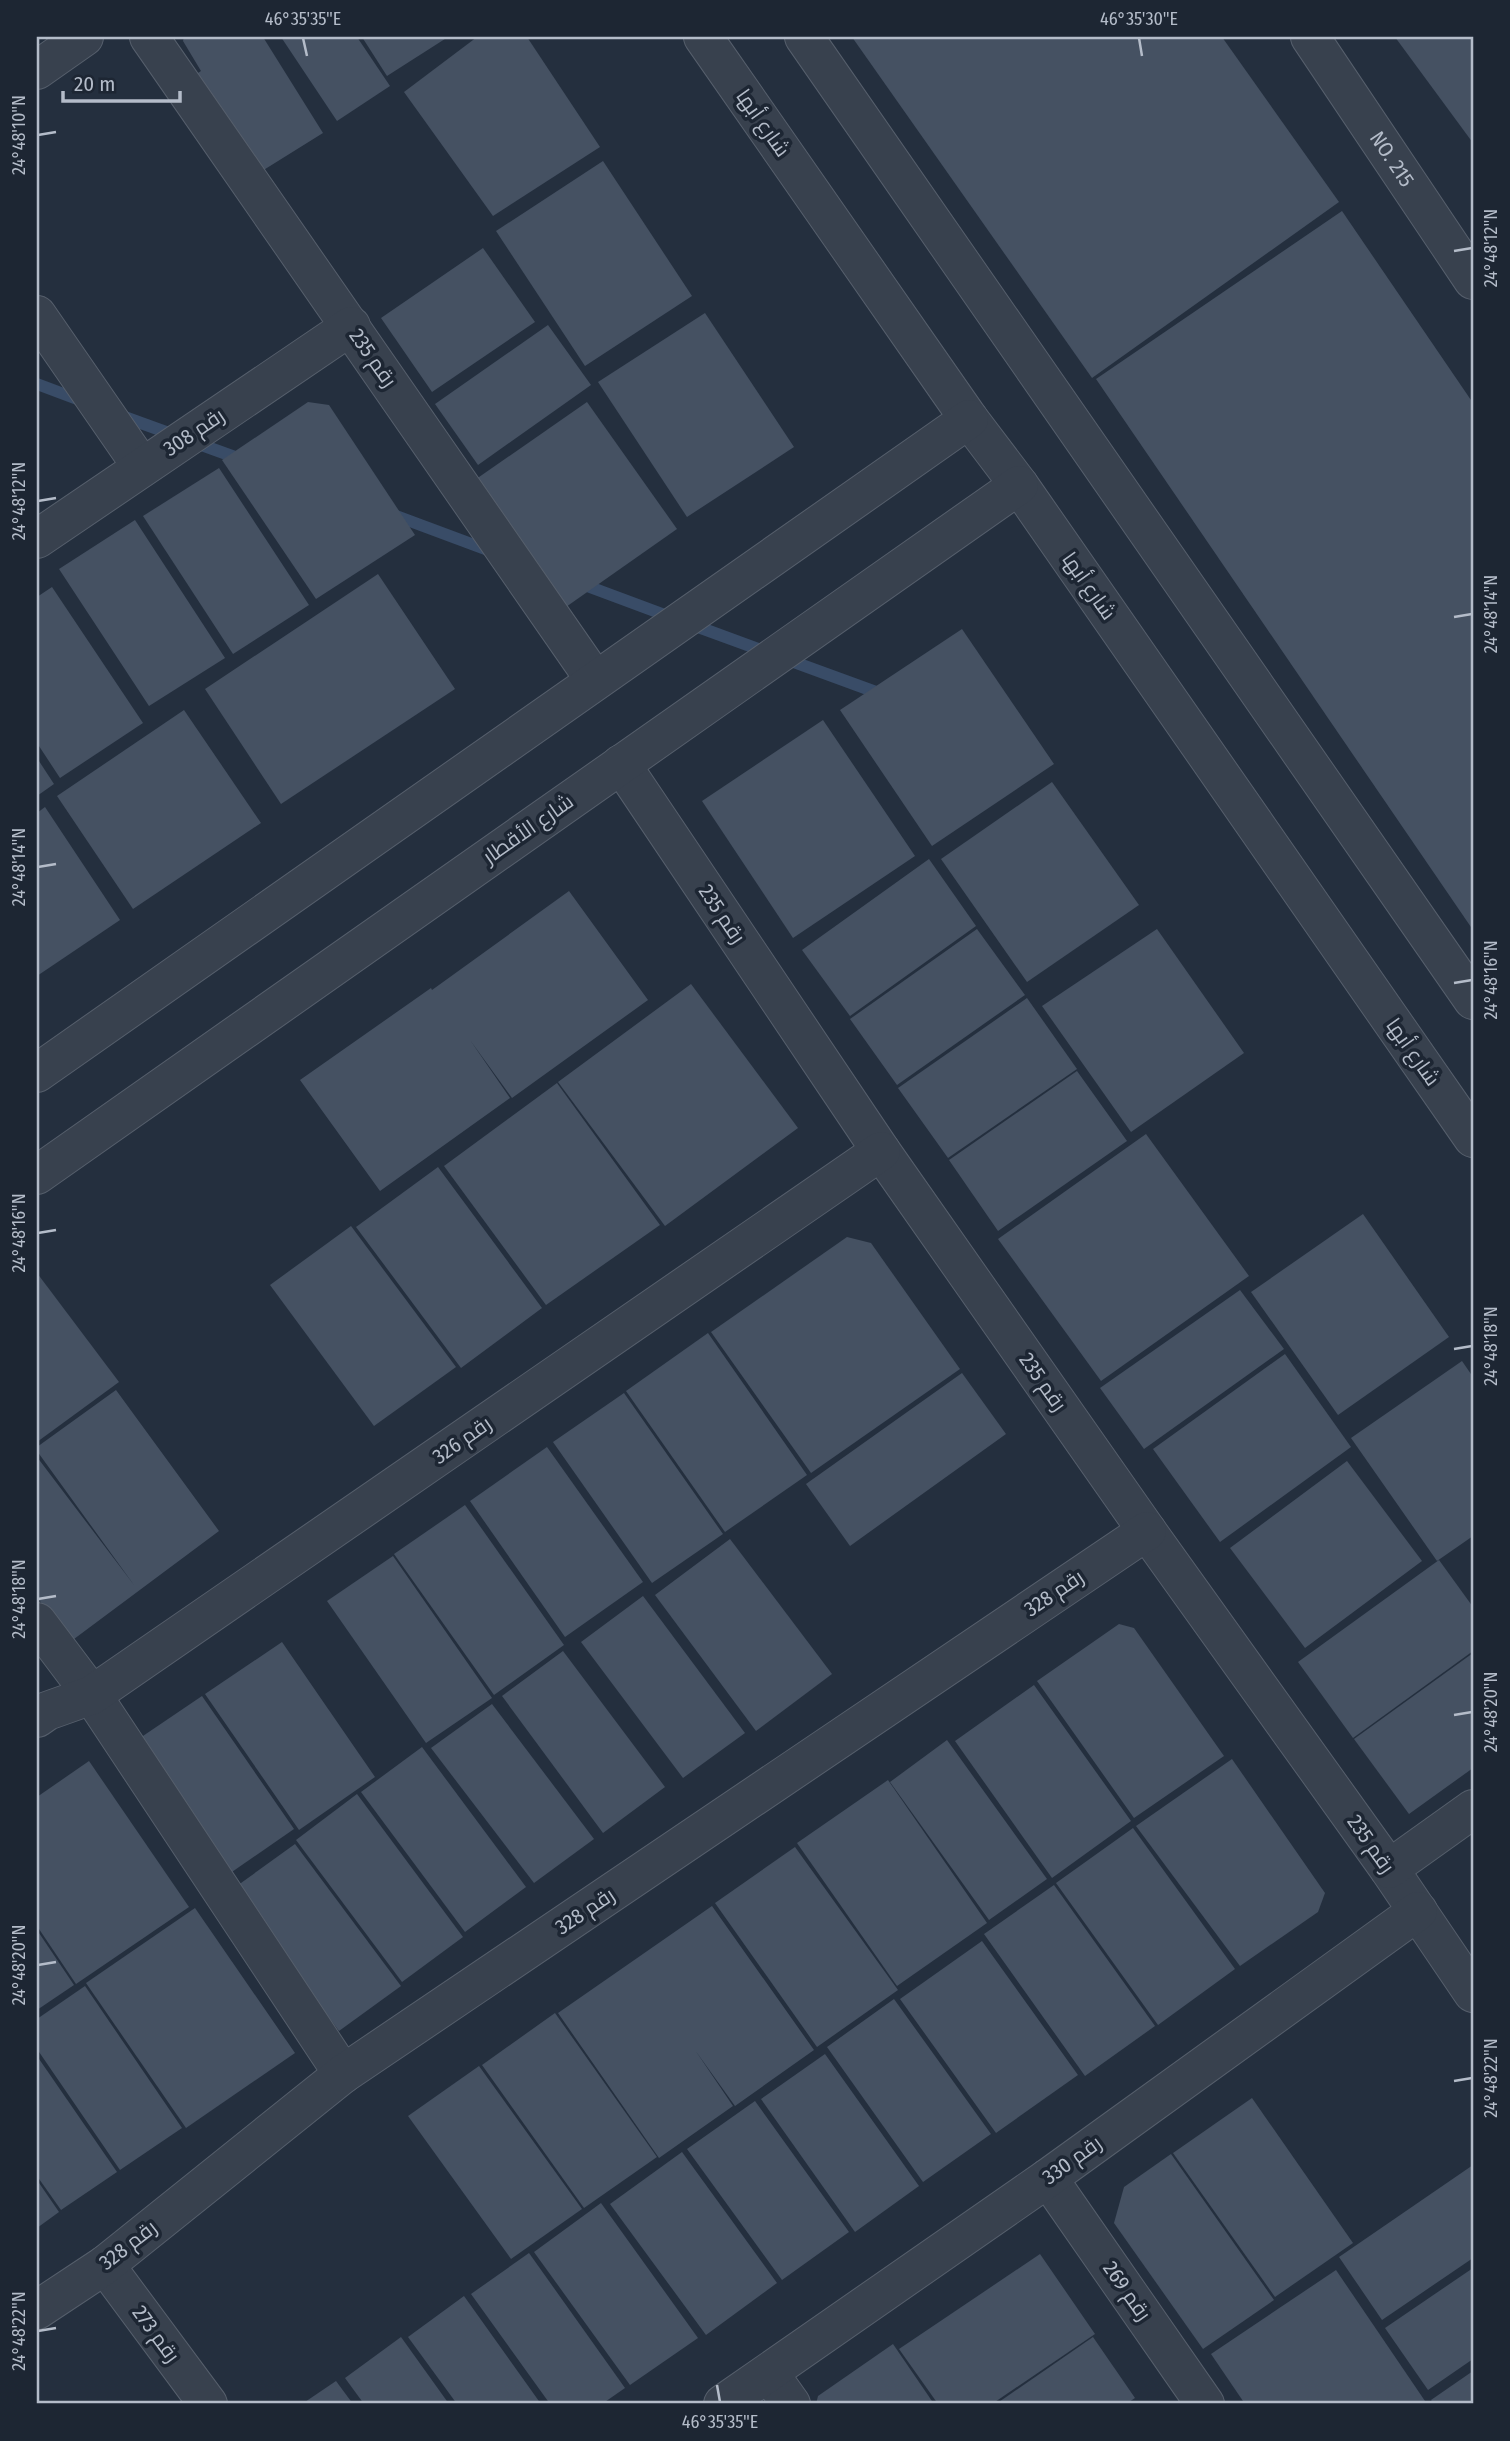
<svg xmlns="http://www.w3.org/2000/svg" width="1510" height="2441" font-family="'Fira Sans Condensed',Cairo,sans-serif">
<rect width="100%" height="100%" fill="#242f3e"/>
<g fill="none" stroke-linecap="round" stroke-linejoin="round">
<g stroke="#394c67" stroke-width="12">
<path d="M 37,384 L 85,402"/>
<path d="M 119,415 L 243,460"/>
<path d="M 391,514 L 493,552"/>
<path d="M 579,583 L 673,618"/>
<path d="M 690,624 L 884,695"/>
</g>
</g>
<g fill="#455162">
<path d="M 184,37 L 263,37 L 323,133 L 249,179 L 187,80 L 201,71 L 183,41 Z"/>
<path d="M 281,37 L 357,37 L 390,86 L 337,121 Z"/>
<path d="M 362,37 L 448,37 L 387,76 Z"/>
<path d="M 477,37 L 527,37 L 600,147 L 493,216 L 404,92 Z"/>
<path d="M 852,37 L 1222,37 L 1339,202 L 1092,378 Z"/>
<path d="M 1395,37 L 1473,37 L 1473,143 Z"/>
<path d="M 603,161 L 692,296 L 585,366 L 496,231 Z"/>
<path d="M 1342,211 L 1473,403 L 1473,930 L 1096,379 Z"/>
<path d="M 483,248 L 535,322 L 432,392 L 381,318 Z"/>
<path d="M 705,313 L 794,447 L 687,517 L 598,382 Z"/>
<path d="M 548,325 L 591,385 L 478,465 L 435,404 Z"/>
<path d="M 308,402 L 329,405 L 415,535 L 316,599 L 222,460 Z"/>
<path d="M 587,402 L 677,529 L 546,621 L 456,493 Z"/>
<path d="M 219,468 L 309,605 L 233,654 L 143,516 Z"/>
<path d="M 135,520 L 225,658 L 149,706 L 59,569 Z"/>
<path d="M 378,574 L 455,689 L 281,804 L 205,689 Z"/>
<path d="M 52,587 L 143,723 L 60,778 L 37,743 L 37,597 Z"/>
<path d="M 962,629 L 1054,764 L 932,846 L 840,710 Z"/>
<path d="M 184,710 L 261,823 L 133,909 L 57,796 Z"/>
<path d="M 823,720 L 915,856 L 793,938 L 702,801 Z"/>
<path d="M 37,758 L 54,784 L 37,796 Z"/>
<path d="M 1052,782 L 1139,905 L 1027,982 L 941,859 Z"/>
<path d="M 45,807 L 120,920 L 37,976 L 37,813 Z"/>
<path d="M 929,859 L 976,926 L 850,1016 L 802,950 Z"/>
<path d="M 569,891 L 648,1000 L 512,1098 L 470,1040 L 510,1098 L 380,1191 L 300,1080 L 431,988 L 432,990 Z"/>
<path d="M 977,929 L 1025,995 L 897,1085 L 850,1019 Z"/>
<path d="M 1157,929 L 1244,1053 L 1131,1132 L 1042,1006 Z"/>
<path d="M 691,984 L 798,1128 L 665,1226 L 558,1082 Z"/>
<path d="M 1027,998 L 1077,1069 L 948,1158 L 898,1088 Z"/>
<path d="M 1077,1071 L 1127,1141 L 998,1231 L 949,1160 Z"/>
<path d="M 557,1083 L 660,1225 L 546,1305 L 444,1166 Z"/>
<path d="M 1146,1134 L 1249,1276 L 1101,1381 L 998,1239 Z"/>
<path d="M 438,1167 L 542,1308 L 461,1368 L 356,1227 Z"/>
<path d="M 1363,1214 L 1449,1337 L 1338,1415 L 1251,1292 Z"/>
<path d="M 351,1226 L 456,1367 L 374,1426 L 270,1285 Z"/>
<path d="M 847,1237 L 871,1243 L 960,1369 L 811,1473 L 711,1332 Z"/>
<path d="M 37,1273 L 119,1382 L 37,1442 Z"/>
<path d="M 1240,1290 L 1284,1349 L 1144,1449 L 1100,1388 Z"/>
<path d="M 708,1333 L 807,1475 L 725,1532 L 626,1391 Z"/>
<path d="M 1285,1354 L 1351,1447 L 1220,1542 L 1153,1449 Z"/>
<path d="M 1462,1361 L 1473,1377 L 1473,1536 L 1437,1561 L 1351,1438 Z"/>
<path d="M 962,1373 L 1006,1434 L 850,1546 L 806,1484 Z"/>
<path d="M 116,1390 L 219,1531 L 70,1642 L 37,1597 L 37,1457 L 134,1585 L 37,1451 L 37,1447 Z"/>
<path d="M 624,1393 L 723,1534 L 652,1583 L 553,1442 Z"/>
<path d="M 547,1447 L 643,1582 L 565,1637 L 470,1501 Z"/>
<path d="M 1347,1461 L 1422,1561 L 1305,1648 L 1230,1548 Z"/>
<path d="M 465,1505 L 564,1645 L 494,1695 L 394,1554 Z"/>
<path d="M 730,1539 L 832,1674 L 756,1731 L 655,1595 Z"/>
<path d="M 393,1556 L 492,1698 L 426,1743 L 327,1601 Z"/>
<path d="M 1439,1560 L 1473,1607 L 1473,1651 L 1353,1738 L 1298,1662 Z"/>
<path d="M 643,1596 L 745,1733 L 683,1778 L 581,1642 Z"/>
<path d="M 1119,1624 L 1134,1628 L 1224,1756 L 1134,1818 L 1037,1681 Z"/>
<path d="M 282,1642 L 375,1777 L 299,1830 L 205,1694 Z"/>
<path d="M 563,1651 L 665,1787 L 603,1833 L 502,1696 Z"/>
<path d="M 1473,1653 L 1473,1768 L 1409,1814 L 1354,1739 Z"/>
<path d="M 1034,1685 L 1131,1821 L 1052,1878 L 955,1741 Z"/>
<path d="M 202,1696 L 294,1829 L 229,1874 L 137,1740 Z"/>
<path d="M 492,1704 L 594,1839 L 534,1883 L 431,1748 Z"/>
<path d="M 947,1740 L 1047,1879 L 989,1920 L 890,1782 Z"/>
<path d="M 422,1747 L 526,1887 L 465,1932 L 361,1792 Z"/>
<path d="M 1232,1759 L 1325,1893 L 1318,1912 L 1240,1966 L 1136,1826 Z"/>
<path d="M 89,1761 L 189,1907 L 76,1984 L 37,1926 L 37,1797 Z"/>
<path d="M 888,1780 L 987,1923 L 897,1986 L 797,1843 Z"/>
<path d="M 357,1794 L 463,1937 L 402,1982 L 296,1840 Z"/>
<path d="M 1133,1828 L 1235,1969 L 1158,2025 L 1056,1883 Z"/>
<path d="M 295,1844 L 401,1986 L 339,2031 L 234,1888 Z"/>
<path d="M 795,1847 L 898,1990 L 817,2047 L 715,1903 Z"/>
<path d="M 1054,1885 L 1155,2026 L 1085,2076 L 984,1934 Z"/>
<path d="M 712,1906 L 814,2050 L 735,2106 L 695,2050 L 733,2106 L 659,2158 L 558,2013 Z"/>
<path d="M 195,1908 L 295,2053 L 186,2128 L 86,1983 Z"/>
<path d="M 37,1930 L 74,1985 L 37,2010 Z"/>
<path d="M 982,1941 L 1078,2075 L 996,2133 L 900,1999 Z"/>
<path d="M 85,1986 L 182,2128 L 120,2170 L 37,2049 L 37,2019 Z"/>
<path d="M 894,1999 L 991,2134 L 923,2182 L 827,2047 Z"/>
<path d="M 555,2013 L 657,2157 L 584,2208 L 482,2065 Z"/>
<path d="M 825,2054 L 919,2186 L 855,2232 L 761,2099 Z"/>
<path d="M 37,2056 L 117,2172 L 61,2210 L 37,2176 Z"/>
<path d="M 479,2066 L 582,2209 L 511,2259 L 408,2116 Z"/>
<path d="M 1252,2098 L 1353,2243 L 1275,2297 L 1173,2153 Z"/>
<path d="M 755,2101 L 849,2232 L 782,2280 L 687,2149 Z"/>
<path d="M 682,2152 L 777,2283 L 706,2335 L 610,2204 Z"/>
<path d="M 1171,2154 L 1274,2300 L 1203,2349 L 1114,2223 L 1124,2187 Z"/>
<path d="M 1473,2165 L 1473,2258 L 1382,2320 L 1339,2257 Z"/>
<path d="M 37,2180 L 59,2212 L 37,2228 Z"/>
<path d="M 601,2203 L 698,2338 L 630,2385 L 534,2252 Z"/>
<path d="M 529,2253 L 625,2388 L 602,2404 L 550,2404 L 471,2294 Z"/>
<path d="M 1040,2254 L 1095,2334 L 992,2404 L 938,2404 L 899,2349 Z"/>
<path d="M 1473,2268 L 1473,2359 L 1428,2390 L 1385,2328 Z"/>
<path d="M 1336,2270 L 1425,2401 L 1420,2404 L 1245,2404 L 1211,2354 Z"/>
<path d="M 464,2296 L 541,2404 L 457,2404 L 408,2337 Z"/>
<path d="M 401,2337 L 449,2404 L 364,2404 L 345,2378 Z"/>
<path d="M 1093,2337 L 1135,2398 L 1126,2404 L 996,2404 Z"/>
<path d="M 893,2344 L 934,2404 L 816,2404 L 818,2396 Z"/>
<path d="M 1473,2371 L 1473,2404 L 1434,2404 L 1431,2400 Z"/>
<path d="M 336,2381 L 353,2404 L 302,2404 Z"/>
</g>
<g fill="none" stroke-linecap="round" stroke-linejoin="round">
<defs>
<g id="minor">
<path d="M 149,37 L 595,680"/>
<path id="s1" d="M 1310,37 L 1473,280"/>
<path d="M 37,70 L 84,37"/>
<path d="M 37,315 L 142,467"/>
<path d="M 37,539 L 351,326"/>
<path d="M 621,764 L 881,1151 L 1147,1531 L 1389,1869 L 1473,1993"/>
<path d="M 37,1622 L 92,1695 L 343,2074"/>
<path d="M 37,1718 L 47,1711 L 92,1695 L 881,1151"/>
<path d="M 1389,1869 L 1473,1809"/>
<path d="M 1048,2178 L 1205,2404"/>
<path d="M 105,2265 L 208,2404"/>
<path d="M 37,2310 L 105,2265 L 343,2074 L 1147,1531"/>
<path d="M 769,2373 L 791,2404"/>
<path d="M 723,2404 L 1048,2178 L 1418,1911"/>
</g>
<g id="tertiary">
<path d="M 703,37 L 969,419 L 1019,485 L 1473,1138"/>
<path d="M 804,37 L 1473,1000"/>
<path d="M 37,1073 L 969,419"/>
<path d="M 37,1175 L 1019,485"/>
</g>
</defs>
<use href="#minor" stroke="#565f6c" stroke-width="40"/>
<use href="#tertiary" stroke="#565f6c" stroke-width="40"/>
<use href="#minor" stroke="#38414e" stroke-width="38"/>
<use href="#tertiary" stroke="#38414e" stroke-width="38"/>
</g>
<path fill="none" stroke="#b4bcc9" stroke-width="2.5" d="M 303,38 L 307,56M 1139,38 L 1142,56M 38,135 L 56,132M 1454,251 L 1472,248M 38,501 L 56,498M 1454,617 L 1472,614M 38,867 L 56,864M 1454,983 L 1472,980M 38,1233 L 56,1230M 1454,1349 L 1472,1346M 38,1599 L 56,1596M 1454,1715 L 1472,1712M 38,1965 L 56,1962M 1454,2081 L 1472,2078M 38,2331 L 56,2328M 717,2385 L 720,2402"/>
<g text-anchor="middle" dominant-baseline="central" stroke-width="7" stroke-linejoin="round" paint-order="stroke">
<g font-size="21" fill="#b4bcc9" stroke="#1d2633">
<text transform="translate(763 123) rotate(55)">شارع أبها</text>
<text stroke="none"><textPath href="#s1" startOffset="147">NO. 215</textPath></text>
<text transform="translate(373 358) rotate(55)">رقم 235</text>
<text transform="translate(194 432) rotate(-34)">رقم 308</text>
<text transform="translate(1089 586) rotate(55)">شارع أبها</text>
<text transform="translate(528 829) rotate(-35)">شارع الأقطار</text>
<text transform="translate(722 914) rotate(56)">رقم 235</text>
<text transform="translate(1413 1052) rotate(55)">شارع أبها</text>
<text transform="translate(1043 1382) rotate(55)">رقم 235</text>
<text transform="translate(462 1440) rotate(-35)">رقم 326</text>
<text transform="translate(1054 1593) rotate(-34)">رقم 328</text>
<text transform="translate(1371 1844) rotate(55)">رقم 235</text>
<text transform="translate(585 1911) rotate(-34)">رقم 328</text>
<text transform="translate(1072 2160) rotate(-36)">رقم 330</text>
<text transform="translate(128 2245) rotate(-38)">رقم 328</text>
<text transform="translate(1127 2291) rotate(55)">رقم 269</text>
<text transform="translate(156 2334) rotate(54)">رقم 273</text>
</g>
</g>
<rect width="1510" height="2441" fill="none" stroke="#1d2633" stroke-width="77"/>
<path d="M63 91v10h117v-10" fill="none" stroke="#b4bcc9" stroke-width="3.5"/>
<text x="74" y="91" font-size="21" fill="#b4bcc9" stroke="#1d2633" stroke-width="5" paint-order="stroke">20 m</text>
<rect x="38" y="38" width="1434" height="2364" fill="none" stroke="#b4bcc9" stroke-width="2.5"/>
<g font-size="18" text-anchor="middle" fill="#b4bcc9">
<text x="303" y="25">46°35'35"E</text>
<text x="1139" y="25">46°35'30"E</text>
<text transform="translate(19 135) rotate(-90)" y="6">24°48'10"N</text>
<text transform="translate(1491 248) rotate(-90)" y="6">24°48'12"N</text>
<text transform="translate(19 501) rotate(-90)" y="6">24°48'12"N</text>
<text transform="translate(1491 614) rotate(-90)" y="6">24°48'14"N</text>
<text transform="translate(19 867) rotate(-90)" y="6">24°48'14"N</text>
<text transform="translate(1491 980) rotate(-90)" y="6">24°48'16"N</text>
<text transform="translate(19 1233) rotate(-90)" y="6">24°48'16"N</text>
<text transform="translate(1491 1346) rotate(-90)" y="6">24°48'18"N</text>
<text transform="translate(19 1599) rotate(-90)" y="6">24°48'18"N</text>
<text transform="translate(1491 1712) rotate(-90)" y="6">24°48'20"N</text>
<text transform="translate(19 1965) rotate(-90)" y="6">24°48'20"N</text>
<text transform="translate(1491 2078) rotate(-90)" y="6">24°48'22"N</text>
<text transform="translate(19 2331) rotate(-90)" y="6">24°48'22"N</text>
<text x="720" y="2428">46°35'35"E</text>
</g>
</svg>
